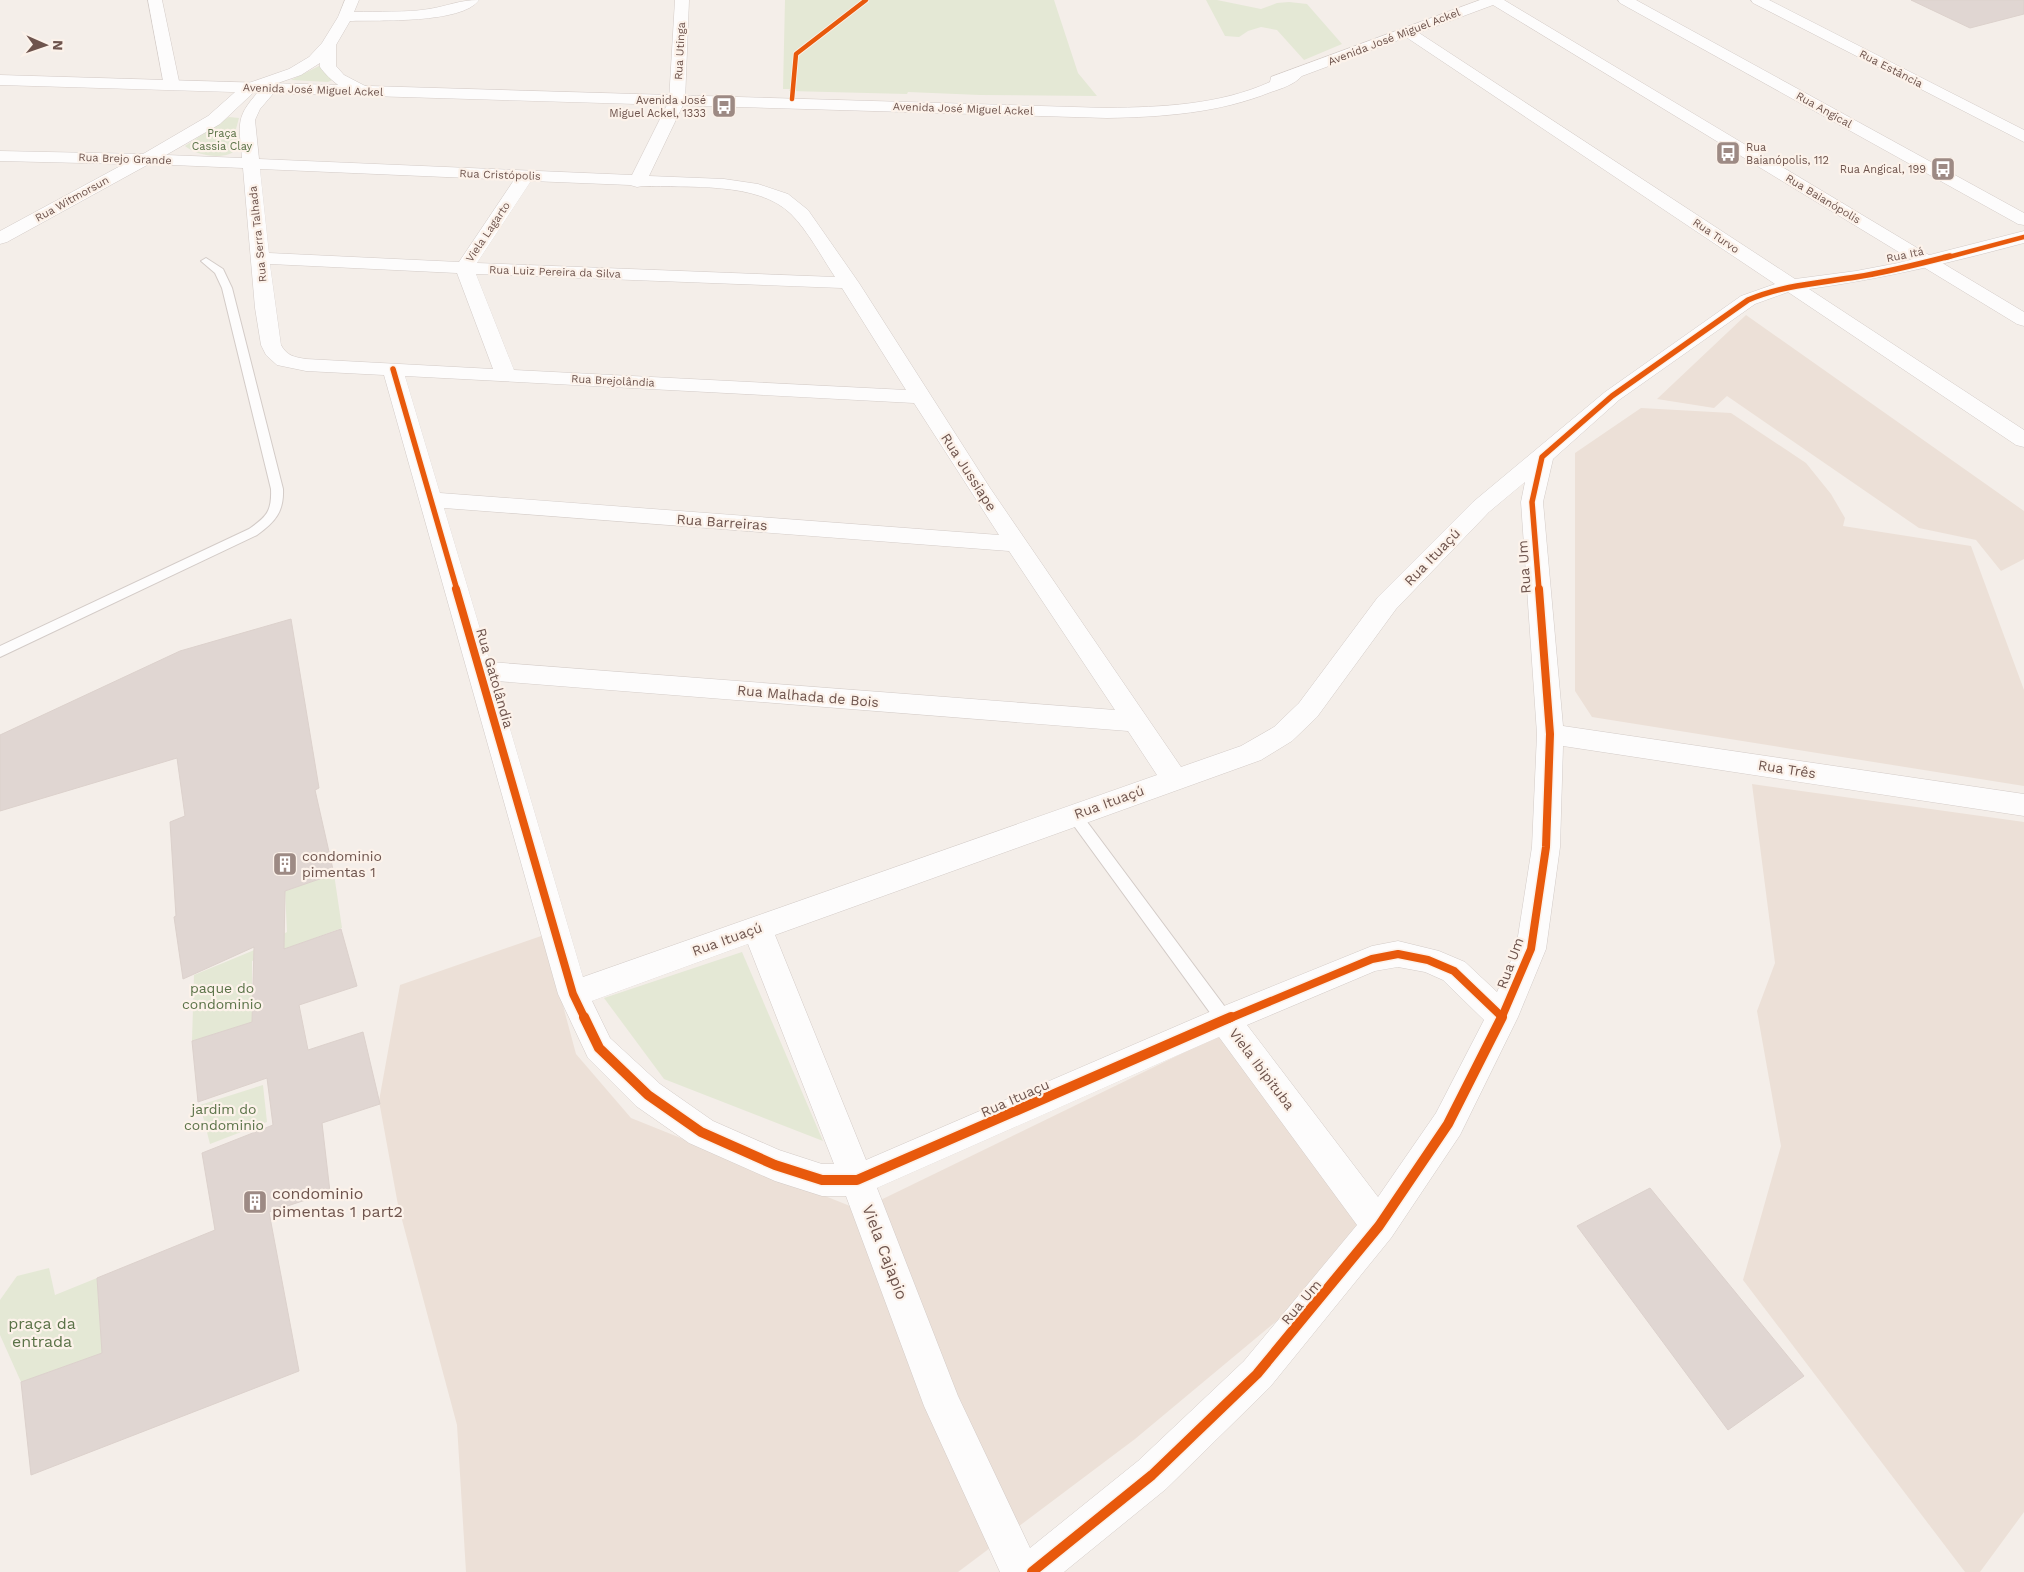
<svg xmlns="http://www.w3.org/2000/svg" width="2024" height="1572" font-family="'Work Sans',sans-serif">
<rect width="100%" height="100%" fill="#f4eee9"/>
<g fill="#ece0d7">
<path d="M 1746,315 L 2024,511 L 2024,559 L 2001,571 L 1976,540 L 1919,528 L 1727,396 L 1714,408 L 1657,399 Z"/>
<path d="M 1641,408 L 1731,413 L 1806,463 L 1831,494 L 1845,518 L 1843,526 L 1971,546 L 2024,690 L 2024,786 L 1592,717 L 1575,691 L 1575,453 Z"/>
<path d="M 1752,784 L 2024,822 L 2024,1512 L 1980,1572 L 1965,1572 L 1743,1280 L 1781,1146 L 1757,1011 L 1775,963 Z"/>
<path d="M 544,935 L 576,1054 L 631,1118 L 860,1210 L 1226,1032 L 1370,1243 L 1135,1439 L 958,1572 L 466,1572 L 457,1425 L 398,1205 L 379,1101 L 400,985 Z"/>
</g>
<g fill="#e4e8d5">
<path d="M 785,0 L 1054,0 L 1078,73 L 1097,96 L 980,95 L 908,92 L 907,94 L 789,91 L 790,89 L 783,89 Z"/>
<path d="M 1206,0 L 1217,0 L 1261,9 L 1277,3 L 1289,2 L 1307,4 L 1342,44 L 1304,60 L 1277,30 L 1261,27 L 1248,31 L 1239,37 L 1225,36 Z"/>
<path d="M 319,66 L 332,80 L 328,82 L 291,80 Z"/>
<path d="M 229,117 L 239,118 L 236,129 L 239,147 C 228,162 197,156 185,146 Z"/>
<path d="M 334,874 L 342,928 L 252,961 L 252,1022 L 192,1041 L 194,975 L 252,951 L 287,932 L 285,891 Z"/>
<path d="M 742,952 L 823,1141 L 664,1079 L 604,998 Z"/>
<path d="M 263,1085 L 267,1122 L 210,1144 L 200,1105 Z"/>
<path d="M 49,1268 L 55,1295 L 97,1278 L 102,1353 L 21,1382 L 0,1335 L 0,1300 L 17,1276 Z"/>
</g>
<g fill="#e0d6d2" stroke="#dcd1cc">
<path d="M 1911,0 L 2024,0 L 2024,14 L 1970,28 Z"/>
<path d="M 291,619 L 319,788 L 315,790 L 334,874 L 285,891 L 284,949 L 341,929 L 357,986 L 299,1005 L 308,1050 L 363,1032 L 380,1104 L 322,1123 L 330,1192 L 269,1212 L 299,1371 L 31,1475 L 21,1382 L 102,1353 L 97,1278 L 215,1230 L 202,1153 L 273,1125 L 267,1078 L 198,1102 L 192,1041 L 252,1022 L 254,947 L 183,979 L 174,917 L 176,916 L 170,822 L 185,816 L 177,758 L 0,811 L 0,735 L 180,651 Z"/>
<path d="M 1650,1188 L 1804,1376 L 1728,1430 L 1577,1226 Z"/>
</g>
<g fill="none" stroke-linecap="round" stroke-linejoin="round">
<defs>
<g id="lane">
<path d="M 206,258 L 223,269 L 232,288 L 283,489 C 284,512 275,522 257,535 L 0,657 L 0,646 L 249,529 C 266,517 272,512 271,489 L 222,288 L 215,273 L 201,261 Z"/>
<path d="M 1074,809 L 1079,811 L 1231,1015 L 1234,1020 L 1231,1025 L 1225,1028 L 1219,1025 L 1069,819 L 1066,815 L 1069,811 Z"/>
</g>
<g id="street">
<path d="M 148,0 L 162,0 L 180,86 L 178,89 L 166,89 L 164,86 Z"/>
<path d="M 345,0 L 359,0 L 354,12 C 379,11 405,13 429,9 C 448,6 459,0 479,0 C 462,24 378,20 350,21 L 336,45 L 336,66 L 344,75 L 369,88 L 371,91 L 369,94 C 352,99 329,80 320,67 L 320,63 L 301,75 L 275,84 L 278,88 L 260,109 L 255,120 L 259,159 L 632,175 L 669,101 L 675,0 L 689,0 L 685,101 L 649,176 L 724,179 L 758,184 L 788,194 L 808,210 L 859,283 L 990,488 L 1181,767 L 1241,746 L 1274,727 L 1299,703 L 1378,597 L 1473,502 L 1605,392 L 1741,296 L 1775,284 L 1403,35 L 1400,32 L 1403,29 L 1413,29 L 1795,279 L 1856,271 L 1898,263 L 2024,231 L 2024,243 C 1953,262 1882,279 1809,289 L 2024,430 L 2024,447 L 2016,445 L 1788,292 L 1755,304 L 1619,400 L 1553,459 L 1543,502 L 1563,726 L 2024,794 L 2024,816 L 1563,746 L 1560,847 L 1546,949 L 1518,1017 L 1460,1135 L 1391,1238 L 1270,1387 L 1166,1489 L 1064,1572 L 1000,1572 L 924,1406 L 846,1196 L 822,1196 L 775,1181 L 689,1143 L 636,1106 L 588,1058 L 558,994 L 384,375 L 306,371 L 277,365 L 266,355 L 261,345 L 255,308 L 243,168 L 149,164 L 7,242 L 0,244 L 0,231 L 124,164 L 0,161 L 0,151 L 143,154 L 208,116 L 243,85 L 289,69 L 309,57 L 322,43 L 338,17 ZM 260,90 C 235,117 239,123 242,158 L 166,155 L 220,124 L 255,91 ZM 260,169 L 514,180 L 459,262 L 269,253 ZM 531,181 L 630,185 L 637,187 L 643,186 C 687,188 758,181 791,214 C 808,231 821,256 835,277 L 477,263 ZM 270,264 L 457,273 L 493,369 L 306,359 C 294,357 287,356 281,345 ZM 476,274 L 842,288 L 906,390 L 514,370 ZM 405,376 L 914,403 L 999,535 L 440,493 ZM 1525,482 L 1521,502 L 1537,734 L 1532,847 L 1516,949 L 1497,992 L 1465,962 L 1439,951 L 1398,941 L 1372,946 L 1214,1010 L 866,1160 L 775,935 L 1261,760 L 1292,741 L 1317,717 L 1396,609 L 1489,512 ZM 444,508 L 1009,551 L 1115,710 L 490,662 ZM 496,681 L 1128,731 L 1157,775 L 583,977 ZM 748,944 L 834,1164 L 822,1164 L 779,1150 L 713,1121 L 660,1084 L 610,1038 L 592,1001 ZM 1398,967 L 1425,972 L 1443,980 L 1484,1020 L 1436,1113 L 1378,1197 L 1247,1025 L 1375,971 ZM 1219,1037 L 1357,1225 L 1244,1361 L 1138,1461 L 1030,1548 L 958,1396 L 877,1188 Z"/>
<path d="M 1618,0 L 1636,0 L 2024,213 L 2024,225 L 2018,224 L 1620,3 Z"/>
<path d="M 1751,0 L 1769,0 L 2024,130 L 2024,142 L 1753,3 Z"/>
</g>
<path id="secondary" d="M 1480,0 L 1504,0 L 2024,312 L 2024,326 L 2017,324 L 1493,5 L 1302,76 C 1295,84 1281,89 1271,92 C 1219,113 1163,117 1107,118 L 0,85 L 0,75 L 1107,108 C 1162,107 1219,105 1270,82 L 1271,77 Z"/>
</defs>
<use href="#lane" stroke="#d3cbc7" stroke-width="2"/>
<use href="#street" stroke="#d3cbc7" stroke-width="1"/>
<use href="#secondary" stroke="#d3cac6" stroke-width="1"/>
<use href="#lane" fill="#fdfcfc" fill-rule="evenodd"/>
<use href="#street" fill="#fdfcfc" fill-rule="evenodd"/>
<use href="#secondary" fill="#fdfcfc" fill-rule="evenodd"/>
<defs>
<g id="cycleway-far3">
<path d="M 792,99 L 796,54 L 866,0"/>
<path d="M 1945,258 L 2024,237"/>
</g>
<g id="cycleway-far2">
<path d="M 393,369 L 457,590"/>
<path d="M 1539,590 L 1532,502 L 1542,457 L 1612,396 L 1748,300 C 1783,285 1819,283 1856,277 C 1888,272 1919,264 1950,256"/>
</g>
<g id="cycleway-far1">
<path d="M 456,589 L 573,994 L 585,1019"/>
<path d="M 1228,1019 L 1372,959 L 1398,954 L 1428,960 L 1454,971 L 1502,1017"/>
<path d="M 1501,1019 L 1531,949 L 1546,847 L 1550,734 L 1539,589"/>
</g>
<g id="cycleway">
<path d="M 584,1017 L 599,1048 L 648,1095 L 701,1132 L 775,1165 L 822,1180 L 857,1180 L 1231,1017"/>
<path d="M 1032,1572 L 1152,1475 L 1257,1374 L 1379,1226 L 1448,1124 L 1502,1017"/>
</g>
</defs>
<use href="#cycleway-far3" stroke="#fcf2ea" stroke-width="6"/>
<use href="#cycleway-far2" stroke="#fcf2ea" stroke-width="8"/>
<use href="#cycleway-far1" stroke="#fcf2ea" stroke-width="11"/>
<use href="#cycleway" stroke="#fcf2ea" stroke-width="13"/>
<use href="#cycleway-far3" stroke="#e8590c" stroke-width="4.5"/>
<use href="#cycleway-far2" stroke="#e8590c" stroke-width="5.5"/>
<use href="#cycleway-far1" stroke="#e8590c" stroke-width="8"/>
<use href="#cycleway" stroke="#e8590c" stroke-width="10"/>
</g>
<defs>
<symbol id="bus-square" viewBox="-11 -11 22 22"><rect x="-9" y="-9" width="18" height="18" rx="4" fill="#9d8a84" stroke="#fcf2ea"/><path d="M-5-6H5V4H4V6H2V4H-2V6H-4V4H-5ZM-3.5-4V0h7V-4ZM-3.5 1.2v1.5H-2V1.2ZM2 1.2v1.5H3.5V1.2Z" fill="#fff"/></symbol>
<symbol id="building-square" viewBox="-11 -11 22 22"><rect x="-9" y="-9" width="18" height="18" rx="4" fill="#9d8a84" stroke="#fcf2ea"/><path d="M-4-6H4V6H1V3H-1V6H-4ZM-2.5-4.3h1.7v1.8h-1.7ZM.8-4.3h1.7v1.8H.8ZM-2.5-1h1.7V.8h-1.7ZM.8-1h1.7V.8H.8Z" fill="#fff"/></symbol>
</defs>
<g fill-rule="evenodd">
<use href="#bus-square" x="710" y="92" width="28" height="28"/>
<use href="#bus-square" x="1714" y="139" width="28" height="28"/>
<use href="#bus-square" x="1929" y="155" width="28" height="28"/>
<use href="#building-square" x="271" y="850" width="28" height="28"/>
<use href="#building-square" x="241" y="1188" width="28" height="28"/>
</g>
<g text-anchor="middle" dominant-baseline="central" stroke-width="4.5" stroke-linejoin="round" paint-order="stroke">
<g font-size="11" fill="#6e544d" stroke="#fcf2ea">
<text transform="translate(1394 37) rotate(-21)">Avenida José Miguel Ackel</text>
<text transform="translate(680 51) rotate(-87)">Rua Utinga</text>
<text transform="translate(1891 69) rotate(27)">Rua Estância</text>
<text transform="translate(313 90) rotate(2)">Avenida José Miguel Ackel</text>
<text transform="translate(963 109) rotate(2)">Avenida José Miguel Ackel</text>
<text transform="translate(1824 110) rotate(29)">Rua Angical</text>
<text transform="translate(125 159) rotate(2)">Rua Brejo Grande</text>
<text transform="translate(500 175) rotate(2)">Rua Cristópolis</text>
<text transform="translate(72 199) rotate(-29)">Rua Witmorsun</text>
<text transform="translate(1823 199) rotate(31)">Rua Baianópolis</text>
<text transform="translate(488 232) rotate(-56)">Viela Lagarto</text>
<text transform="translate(258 234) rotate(-96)">Rua Serra Talhada</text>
<text transform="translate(1716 236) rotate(34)">Rua Turvo</text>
<text transform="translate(1905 255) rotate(-12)">Rua Itá</text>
<text transform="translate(555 272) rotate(2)">Rua Luiz Pereira da Silva</text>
<text transform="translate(613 381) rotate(3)">Rua Brejolândia</text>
</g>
<g font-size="11" fill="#6e544d" stroke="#fcf2ea" text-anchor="end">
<text x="706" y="100">Avenida José<tspan x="706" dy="13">Miguel Ackel, 1333</tspan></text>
<text x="1746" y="147" text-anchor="start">Rua<tspan x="1746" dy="13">Baianópolis, 112</tspan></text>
<text x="1926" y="169">Rua Angical, 199</text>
</g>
<g font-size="11" fill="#5a7247" stroke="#fcf2ea">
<text x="222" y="133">Praça<tspan x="222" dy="13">Cassia Clay</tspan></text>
</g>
<g font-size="14" fill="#6e544d" stroke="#fcf2ea">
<text transform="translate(969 472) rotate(57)">Rua Jussiape</text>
<text transform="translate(722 522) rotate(4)">Rua Barreiras</text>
<text transform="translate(1432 557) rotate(-46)">Rua Ituaçú</text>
<text transform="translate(1524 567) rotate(-94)">Rua Um</text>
<text transform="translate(495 678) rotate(74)">Rua Gatolândia</text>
<text transform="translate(808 696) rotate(5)">Rua Malhada de Bois</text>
<text transform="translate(1787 769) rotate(9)">Rua Três</text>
<text transform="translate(1109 802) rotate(-20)">Rua Ituaçú</text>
<text transform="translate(727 939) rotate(-20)">Rua Ituaçú</text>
<text transform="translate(1510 963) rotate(-70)">Rua Um</text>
<text transform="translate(1262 1069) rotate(53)">Viela Ibipituba</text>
<text transform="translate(1015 1098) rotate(-24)">Rua Ituaçu</text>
<text transform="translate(1301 1302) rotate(-50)">Rua Um</text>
</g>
<g font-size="14" fill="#6e544d" stroke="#fcf2ea" text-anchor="start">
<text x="302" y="856">condominio<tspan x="302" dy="16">pimentas 1</tspan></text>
</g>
<g font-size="14" fill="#5a7247" stroke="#fcf2ea">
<text x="222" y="988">paque do<tspan x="222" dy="16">condominio</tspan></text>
<text x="224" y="1109">jardim do<tspan x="224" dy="16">condominio</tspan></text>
</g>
<g font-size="16" fill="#6e544d" stroke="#fcf2ea" text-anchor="start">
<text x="272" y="1193">condominio<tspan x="272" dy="18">pimentas 1 part2</tspan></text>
</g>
<g font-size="16" fill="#6e544d" stroke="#fcf2ea">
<text transform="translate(885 1252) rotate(69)">Viela Cajapio</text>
</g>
<g font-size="16" fill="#5a7247" stroke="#fcf2ea">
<text x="42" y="1323">praça da<tspan x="42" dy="18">entrada</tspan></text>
</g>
</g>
<g transform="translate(45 45) rotate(92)" stroke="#fcf2ea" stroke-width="4" paint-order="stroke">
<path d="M0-4L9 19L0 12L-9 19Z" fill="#6e544d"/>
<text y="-8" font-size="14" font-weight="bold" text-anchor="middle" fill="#6e544d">N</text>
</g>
</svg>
